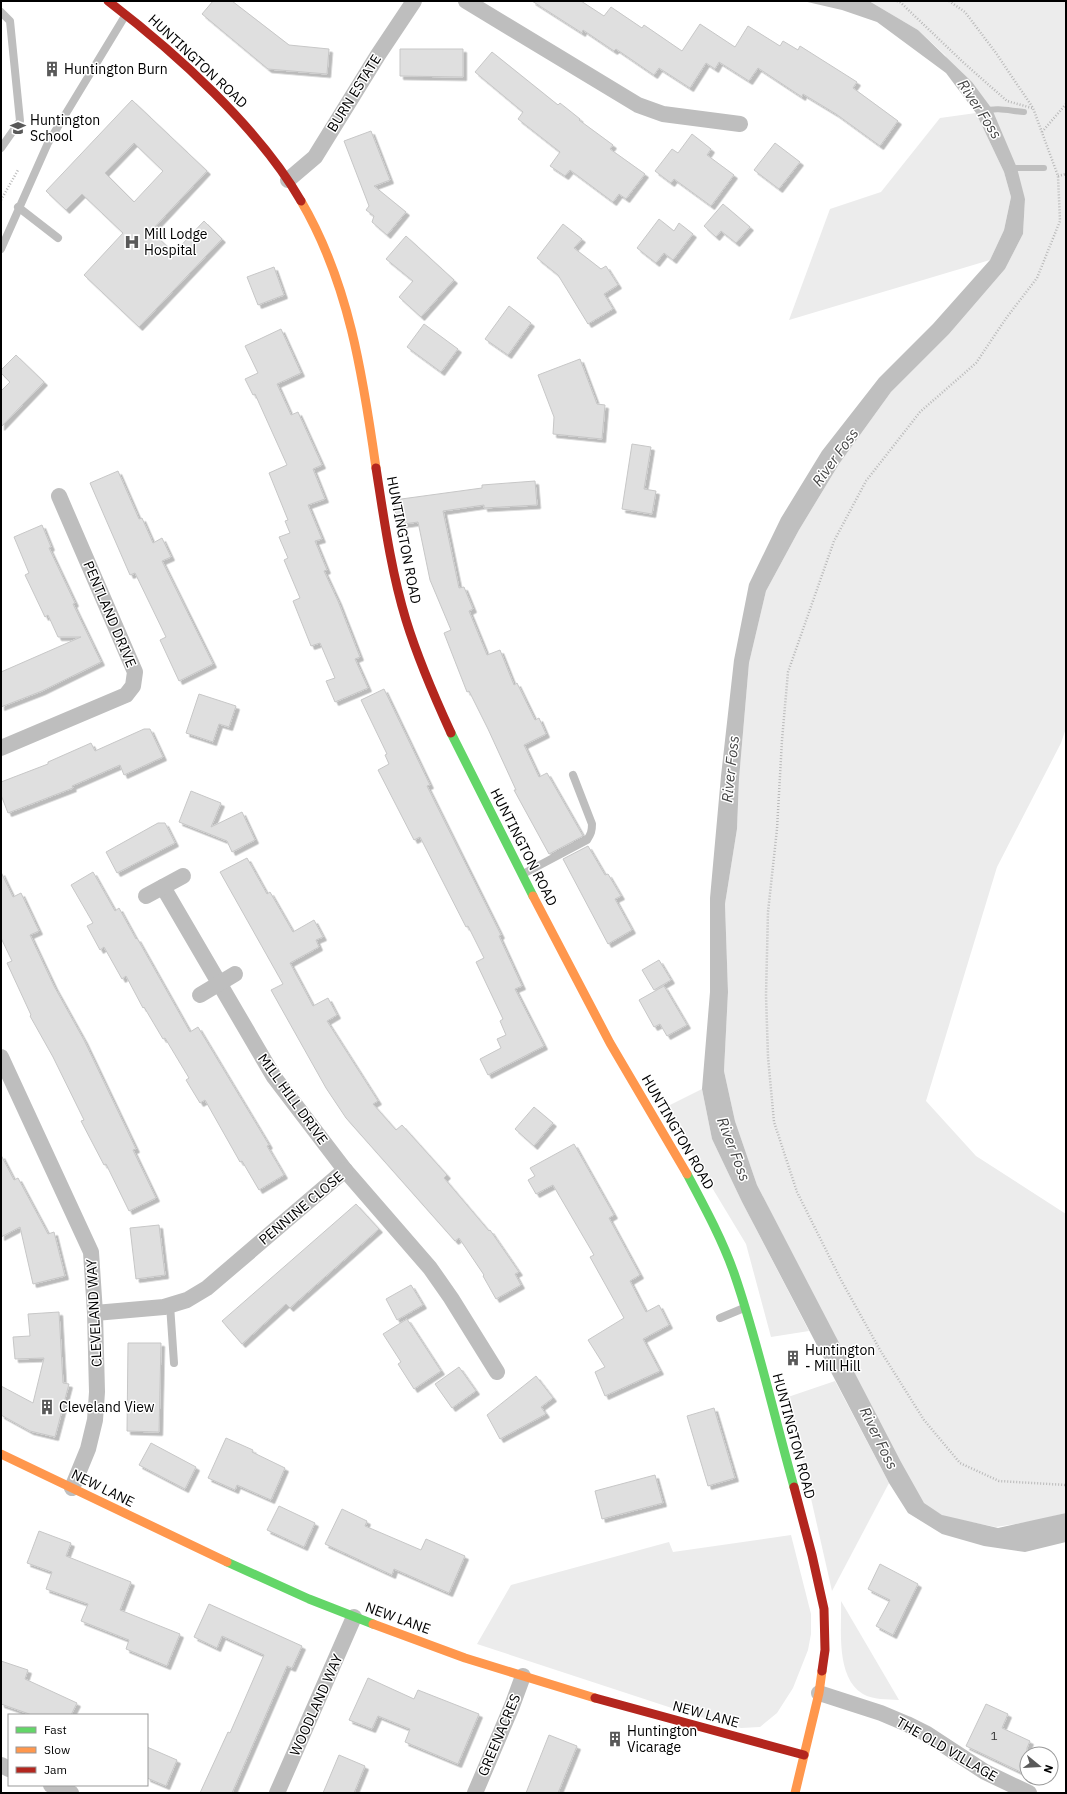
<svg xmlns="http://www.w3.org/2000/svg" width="1067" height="1794" font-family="'IBM Plex Sans',sans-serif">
<defs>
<filter id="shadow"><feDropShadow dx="3.5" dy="3.5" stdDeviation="0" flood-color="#0004"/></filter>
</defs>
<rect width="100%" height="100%" fill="#fff"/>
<g fill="#ececec">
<path d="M 869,1 L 1066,1 L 1066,728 L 1061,743 L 997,867 L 926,1101 L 976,1156 L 1066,1214 L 1066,1513 L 1034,1521 L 996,1527 L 945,1517 L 919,1501 L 757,1185 L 735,1121 L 724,1071 L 728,992 L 725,904 L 737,829 L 739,779 L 749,663 L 766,591 L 799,530 L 839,464 L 891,392 L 949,334 L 1005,269 L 1023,234 L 1025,199 L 945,55 L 918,30 Z"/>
<path d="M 976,113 L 1004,172 L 1011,197 L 1004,230 L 990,260 L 789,320 L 830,209 L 881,192 L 940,118 Z"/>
<path d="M 702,1089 L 712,1139 L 742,1202 L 809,1331 L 771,1337 L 746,1244 L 664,1108 Z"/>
<path d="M 835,1381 L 889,1483 L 832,1591 L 788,1397 Z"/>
<path d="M 791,1535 L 811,1614 L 811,1634 L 808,1650 L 793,1688 L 777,1713 L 760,1727 L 741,1728 L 690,1714 L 477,1644 L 511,1585 L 669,1542 L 673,1552 Z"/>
<path d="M 841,1601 L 899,1700 C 887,1699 873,1700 863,1694 C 835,1677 842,1628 841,1601 Z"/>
</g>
<path fill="#bfbfbf" d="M 803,1 L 869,1 L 918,30 L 972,82 L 992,109 L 1017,168 L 1025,199 L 1023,234 L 1005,269 L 949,334 L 891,392 L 839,464 L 799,530 L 766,591 L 749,663 L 739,779 L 737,829 L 725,904 L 728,992 L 724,1071 L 735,1121 L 757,1185 L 901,1462 L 924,1503 L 942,1515 L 998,1528 L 1066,1513 L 1066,1542 L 1025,1552 L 984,1546 L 942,1534 L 908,1513 L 889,1483 L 742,1202 L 712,1139 L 702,1089 L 710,992 L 710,898 L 721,776 L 734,660 L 749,584 L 781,518 L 822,451 L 879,378 L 933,324 L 990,260 L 1004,230 L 1011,197 L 1004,172 L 976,113 L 946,73 L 877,22 L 842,10 Z"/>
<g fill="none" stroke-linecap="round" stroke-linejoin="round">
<g stroke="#bfbfbf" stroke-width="6">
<path d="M 984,111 C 998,107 1010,111 1024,112"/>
<path d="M 1010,169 L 1017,168 L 1044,168"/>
</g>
</g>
<g fill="#dfdfdf" stroke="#c7c7c7" fill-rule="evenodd" filter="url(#shadow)">
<path d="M 213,1 L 232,1 L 289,45 L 329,49 L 327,74 L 268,69 L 202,14 Z"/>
<path d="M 532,1 L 581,1 L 604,16 L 611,7 L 642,28 L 644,25 L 682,51 L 700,24 L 735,47 L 748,26 L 780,46 L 783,41 L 798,50 L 800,46 L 857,82 L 853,88 L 898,121 L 880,146 L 836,114 L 803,94 L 802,97 L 758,68 L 749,81 L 719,62 L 715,69 L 706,63 L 690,88 L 659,68 L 654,75 L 616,49 L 614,51 L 583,30 L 582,33 Z"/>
<path d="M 400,49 L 463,49 L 463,77 L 400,76 Z"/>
<path d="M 492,52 L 558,105 L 560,103 L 580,119 L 579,120 L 613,145 L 610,149 L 645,174 L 626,199 L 619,194 L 613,202 L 570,170 L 565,176 L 550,166 L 560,152 L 518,119 L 523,112 L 475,72 Z"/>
<path d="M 132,100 L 207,171 L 151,231 L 174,253 L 204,221 L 222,239 L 139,327 L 84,275 L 123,233 L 82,194 L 66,210 L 46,191 ZM 134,143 L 163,171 L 134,202 L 105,173 Z"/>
<path d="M 371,131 L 390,180 L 374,186 L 406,212 L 387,235 L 372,222 L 374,216 L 366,210 L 369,206 L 344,141 Z"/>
<path d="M 692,134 L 711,149 L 707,155 L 734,175 L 711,206 L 674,179 L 671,183 L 655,171 L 672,149 L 678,153 Z"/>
<path d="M 775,143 L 800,162 L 779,189 L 754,170 Z"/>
<path d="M 723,204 L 750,227 L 736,243 L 721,231 L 716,237 L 704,226 Z"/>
<path d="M 659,219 L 674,231 L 679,223 L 693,234 L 673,260 L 664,253 L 656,263 L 637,248 Z"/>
<path d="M 563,224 L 582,239 L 574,248 L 601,269 L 606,266 L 618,285 L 604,294 L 613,309 L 588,324 L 558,275 L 537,258 Z"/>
<path d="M 406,236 L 454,280 L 421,317 L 399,297 L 413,281 L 386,259 Z"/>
<path d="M 274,267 L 284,295 L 258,305 L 247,277 Z"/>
<path d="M 509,306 L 531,323 L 508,355 L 485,339 Z"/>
<path d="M 424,324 L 458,349 L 441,372 L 407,347 Z"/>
<path d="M 281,329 L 301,373 L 277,384 L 291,415 L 298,412 L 322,465 L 313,469 L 325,499 L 308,505 L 322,539 L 315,541 L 327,570 L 324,571 L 338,601 L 360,657 L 355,659 L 368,688 L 335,702 L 326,681 L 335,678 L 320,643 L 311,646 L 293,601 L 300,598 L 284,560 L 288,558 L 279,537 L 290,533 L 285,521 L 288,520 L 269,473 L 287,465 L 255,394 L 253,395 L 245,379 L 258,373 L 245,346 Z"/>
<path d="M 16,355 L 44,382 L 1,427 L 1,391 L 10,382 L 1,373 L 1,370 Z"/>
<path d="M 580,359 L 597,404 L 605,405 L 602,439 L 553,434 L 554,417 L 538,375 Z"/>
<path d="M 632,444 L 651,447 L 644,489 L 656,491 L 652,514 L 622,509 Z"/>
<path d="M 118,471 L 139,519 L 142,518 L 153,543 L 162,538 L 171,557 L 162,561 L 213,664 L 179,681 L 160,640 L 166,637 L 135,573 L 130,575 L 90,483 Z"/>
<path d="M 535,481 L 537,505 L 484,508 L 484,505 L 443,511 L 459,588 L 464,587 L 473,609 L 469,611 L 487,655 L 500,650 L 514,685 L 517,683 L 535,720 L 539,718 L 546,734 L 524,745 L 539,777 L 547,773 L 583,836 L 549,854 L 514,790 L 516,790 L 488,729 L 469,691 L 467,692 L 451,651 L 444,633 L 451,630 L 430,580 L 418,522 L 397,525 L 394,500 L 482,488 L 482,485 Z"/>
<path d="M 42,525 L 51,547 L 49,548 L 75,603 L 73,604 L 101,662 L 42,691 L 1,707 L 1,672 L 81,637 L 58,637 L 48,615 L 45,617 L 25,575 L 29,573 L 14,537 Z"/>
<path d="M 384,689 L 430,785 L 427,786 L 501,935 L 499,936 L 522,986 L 515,989 L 544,1046 L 488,1075 L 480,1059 L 501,1048 L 497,1039 L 506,1035 L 500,1021 L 503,1019 L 476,962 L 484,958 L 468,926 L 466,927 L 420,837 L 414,840 L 378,770 L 389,764 L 385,755 L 387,754 L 361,700 Z"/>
<path d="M 199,694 L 236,706 L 229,727 L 219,724 L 213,742 L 186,733 Z"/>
<path d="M 144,729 L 150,729 L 163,757 L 124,775 L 120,765 L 72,786 L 73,788 L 8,813 L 1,795 L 1,782 L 48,764 L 48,762 L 91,743 L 95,751 Z"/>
<path d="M 191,791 L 221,803 L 211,827 L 242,812 L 255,840 L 232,852 L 227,841 L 179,822 Z"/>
<path d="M 158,823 L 165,823 L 175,843 L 117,873 L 106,852 Z"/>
<path d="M 588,846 L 605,875 L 608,874 L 621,896 L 615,899 L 632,930 L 608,944 L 563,859 Z"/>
<path d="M 247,858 L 267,894 L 270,892 L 293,932 L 314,920 L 323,937 L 316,940 L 319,947 L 290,963 L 313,1006 L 328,998 L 337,1015 L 327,1021 L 378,1101 L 373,1104 L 396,1130 L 402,1125 L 447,1175 L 444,1178 L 489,1231 L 490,1230 L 519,1272 L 515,1274 L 521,1285 L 496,1299 L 483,1276 L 484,1275 L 459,1238 L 455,1241 L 346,1118 L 326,1088 L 271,990 L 283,984 L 220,872 Z"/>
<path d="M 1,872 L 13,897 L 21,893 L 39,931 L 30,935 L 54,986 L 84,1040 L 136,1149 L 133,1150 L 156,1198 L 129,1211 L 106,1164 L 104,1165 L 81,1121 L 84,1120 L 53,1057 L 30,1016 L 31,1015 L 7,963 L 12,961 L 1,938 Z"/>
<path d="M 93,872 L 115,911 L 119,908 L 136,939 L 137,938 L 190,1032 L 198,1027 L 269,1145 L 267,1146 L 284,1175 L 259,1190 L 242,1161 L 240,1162 L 205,1100 L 200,1103 L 186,1080 L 189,1078 L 165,1038 L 163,1039 L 144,1007 L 143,1008 L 126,976 L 122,979 L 104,947 L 100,950 L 87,926 L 93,923 L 71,885 Z"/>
<path d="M 659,960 L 671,980 L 654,990 L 642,970 Z"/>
<path d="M 664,986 L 687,1025 L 667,1036 L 660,1024 L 654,1027 L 639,1000 Z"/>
<path d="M 534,1107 L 553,1123 L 534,1146 L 515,1129 Z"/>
<path d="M 574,1144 L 614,1215 L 609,1218 L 640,1275 L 630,1281 L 646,1312 L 659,1305 L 669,1325 L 643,1339 L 660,1371 L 605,1396 L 595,1372 L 605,1367 L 588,1340 L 624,1318 L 590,1257 L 594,1255 L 553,1185 L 536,1194 L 528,1180 L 535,1176 L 530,1168 Z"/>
<path d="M 1,1155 L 14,1180 L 18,1178 L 48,1234 L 54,1232 L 65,1276 L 33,1284 L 20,1227 L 1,1237 Z"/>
<path d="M 356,1204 L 379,1229 L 290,1308 L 286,1304 L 242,1344 L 222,1321 Z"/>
<path d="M 159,1225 L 165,1275 L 136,1279 L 130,1228 Z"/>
<path d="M 411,1285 L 423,1305 L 397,1320 L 386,1299 Z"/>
<path d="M 59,1312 L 63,1383 L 69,1384 L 55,1437 L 30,1431 L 1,1415 L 1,1386 L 33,1403 L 44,1358 L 15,1359 L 13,1337 L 30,1336 L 28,1314 Z"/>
<path d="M 407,1319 L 441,1371 L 414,1389 L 398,1364 L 401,1362 L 383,1334 Z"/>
<path d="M 128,1343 L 161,1343 L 159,1432 L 127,1431 Z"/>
<path d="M 459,1367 L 476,1391 L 452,1408 L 435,1384 Z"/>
<path d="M 536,1376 L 553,1398 L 541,1407 L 546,1414 L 500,1439 L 487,1415 Z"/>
<path d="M 714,1408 L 735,1478 L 708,1486 L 687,1416 Z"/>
<path d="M 226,1438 L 253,1450 L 252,1452 L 285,1468 L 271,1500 L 237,1485 L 235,1490 L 208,1478 Z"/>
<path d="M 151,1443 L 196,1467 L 185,1489 L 139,1465 Z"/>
<path d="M 655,1475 L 663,1503 L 602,1519 L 595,1491 Z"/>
<path d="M 279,1506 L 315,1523 L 304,1547 L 267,1530 Z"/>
<path d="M 342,1509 L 367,1521 L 365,1526 L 421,1550 L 426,1539 L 465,1556 L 449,1593 L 394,1569 L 392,1575 L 325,1544 Z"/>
<path d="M 39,1531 L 71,1543 L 66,1556 L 131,1582 L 120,1610 L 180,1634 L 167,1666 L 126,1649 L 129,1640 L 81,1621 L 88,1604 L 46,1589 L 52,1572 L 27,1563 Z"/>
<path d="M 880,1564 L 918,1584 L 893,1635 L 876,1626 L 890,1600 L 868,1589 Z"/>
<path d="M 209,1604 L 302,1646 L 292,1668 L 287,1666 L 232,1793 L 200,1793 L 228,1732 L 230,1733 L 264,1655 L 222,1636 L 217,1648 L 194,1637 Z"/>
<path d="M 1,1661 L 28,1670 L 25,1679 L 77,1703 L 71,1715 L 32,1715 L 1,1704 Z"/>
<path d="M 368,1678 L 414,1699 L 418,1690 L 479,1714 L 458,1764 L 405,1742 L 410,1729 L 378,1716 L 372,1729 L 349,1720 Z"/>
<path d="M 986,1704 L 1008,1714 L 1002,1728 L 1030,1741 L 1027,1748 L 1027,1775 L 966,1746 Z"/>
<path d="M 549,1735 L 577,1746 L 558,1793 L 526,1793 Z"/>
<path d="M 147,1747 L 177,1760 L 166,1786 L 147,1778 Z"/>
<path d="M 339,1755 L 365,1766 L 354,1793 L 323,1793 Z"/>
</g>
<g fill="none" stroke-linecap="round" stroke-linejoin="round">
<g stroke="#b9b9b9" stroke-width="2.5" stroke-dasharray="1 2" stroke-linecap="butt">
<path d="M 897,1 L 900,2 L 965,64 L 1007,101 L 1032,108"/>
<path d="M 949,1 L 965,12 L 996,53 L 1033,108 L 1058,176 L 1060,221 L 1037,278 L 1007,317 L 976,363 L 920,412 L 866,481 L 834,541 L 788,672 L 782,740 L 777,829 L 768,912 L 766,995 L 768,1057 L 774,1122 L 797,1192 L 841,1280 L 880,1350 L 924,1420 L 960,1463 L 999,1481 L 1066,1485"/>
<path d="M 1042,132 L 1066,104"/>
<path d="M 1058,176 L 1066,174"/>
<path d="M 1,200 L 18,170"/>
</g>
<g stroke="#bebebe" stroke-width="8">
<path d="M 1,12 L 10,21 L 20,121 L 1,148"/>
<path d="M 18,207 L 58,238"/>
<path d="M 1,249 L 48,143 L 125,16"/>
<path d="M 523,874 L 587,840 C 591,834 592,831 592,824 L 573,775"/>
<path d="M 170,1305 L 174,1363"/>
<path d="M 720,1318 L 744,1308"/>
</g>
<g stroke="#bebebe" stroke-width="16">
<path d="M 466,1 L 638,105 L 663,114 L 740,124"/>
<path d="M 288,180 L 315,157 L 378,55 L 414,1"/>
<path d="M 1,748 L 126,695 L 133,686 L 135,672 L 59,496"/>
<path d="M 163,887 L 274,1077 L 345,1170 L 430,1268 L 451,1298 L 497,1372"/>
<path d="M 146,896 L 183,876"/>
<path d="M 200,995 L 235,974"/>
<path d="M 1,1057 L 91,1252 L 95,1313 L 97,1392 L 95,1420 L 88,1449 L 72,1488"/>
<path d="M 95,1313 L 164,1307 L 187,1300 L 207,1288 L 345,1170"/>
<path d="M 819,1693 L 881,1713 L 907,1724 L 927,1734 L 985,1772 L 1029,1793"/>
<path d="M 1,1765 L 9,1769"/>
<path d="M 51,1785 L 71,1793"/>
<path d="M 277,1793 L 354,1617"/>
<path d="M 475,1793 L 512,1706 L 523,1676"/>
</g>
<g stroke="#63d668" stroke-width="9">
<path d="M 451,733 L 533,896"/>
<path d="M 687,1174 C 704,1206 722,1239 734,1273 C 758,1342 774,1416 794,1487"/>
<path d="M 227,1562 L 309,1599 L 373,1624"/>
</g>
<g stroke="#ff974d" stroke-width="9">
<path d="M 301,201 C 349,283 363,376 376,468"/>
<path d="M 533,896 L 610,1043 L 687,1174"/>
<path d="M 1,1454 L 227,1562"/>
<path d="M 373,1624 L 465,1658 L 595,1698"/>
<path d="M 795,1793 L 819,1693 L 822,1671"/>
</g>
<g stroke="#b3261e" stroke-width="9">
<path d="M 108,1 C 176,53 258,127 301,201"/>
<path d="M 376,468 C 384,519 391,571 406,620 C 418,659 434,696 451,733"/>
<path d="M 794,1487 L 812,1555 L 824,1609 L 825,1650 L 822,1671"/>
<path d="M 595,1698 L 804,1755"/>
</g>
</g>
<defs>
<symbol id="building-bare" viewBox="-9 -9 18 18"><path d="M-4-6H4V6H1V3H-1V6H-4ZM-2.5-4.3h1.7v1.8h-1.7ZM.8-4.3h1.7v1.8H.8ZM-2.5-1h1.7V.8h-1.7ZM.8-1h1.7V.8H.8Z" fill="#595959" stroke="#fff" stroke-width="2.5" paint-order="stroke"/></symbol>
<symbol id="school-bare" viewBox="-9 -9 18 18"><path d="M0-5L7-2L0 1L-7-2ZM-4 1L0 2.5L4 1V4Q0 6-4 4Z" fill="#595959" stroke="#fff" stroke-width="2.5" paint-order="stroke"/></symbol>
<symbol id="hospital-bare" viewBox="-9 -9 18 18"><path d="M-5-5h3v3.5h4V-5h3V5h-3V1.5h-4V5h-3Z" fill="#595959" stroke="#fff" stroke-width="2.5" paint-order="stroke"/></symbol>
</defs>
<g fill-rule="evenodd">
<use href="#building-bare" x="41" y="58" width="22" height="22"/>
<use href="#school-bare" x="7" y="117" width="22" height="22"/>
<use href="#hospital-bare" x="121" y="231" width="22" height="22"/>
<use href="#building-bare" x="782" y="1347" width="22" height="22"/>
<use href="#building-bare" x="36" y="1396" width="22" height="22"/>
<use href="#building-bare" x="604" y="1728" width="22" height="22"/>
</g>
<g text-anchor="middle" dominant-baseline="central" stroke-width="3" stroke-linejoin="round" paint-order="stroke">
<g font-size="12" fill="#383838">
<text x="994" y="1735">1</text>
</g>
<g font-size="14" fill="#000" stroke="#fff">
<text transform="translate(198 61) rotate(43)">HUNTINGTON ROAD</text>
<text transform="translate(354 93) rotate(-58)">BURN ESTATE</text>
<text transform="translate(404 540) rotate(79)">HUNTINGTON ROAD</text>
<text transform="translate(110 614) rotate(67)">PENTLAND DRIVE</text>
<text transform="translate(524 847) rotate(63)">HUNTINGTON ROAD</text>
<text transform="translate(293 1099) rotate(54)">MILL HILL DRIVE</text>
<text transform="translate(678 1132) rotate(60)">HUNTINGTON ROAD</text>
<text transform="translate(301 1208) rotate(-40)">PENNINE CLOSE</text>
<text transform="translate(94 1313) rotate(-93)">CLEVELAND WAY</text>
<text transform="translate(794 1436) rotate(75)">HUNTINGTON ROAD</text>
<text transform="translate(103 1488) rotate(26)">NEW LANE</text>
<text transform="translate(398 1618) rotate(20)">NEW LANE</text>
<text transform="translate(316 1705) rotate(-66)">WOODLAND WAY</text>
<text transform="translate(706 1714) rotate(15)">NEW LANE</text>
<text transform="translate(499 1735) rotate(-67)">GREENACRES</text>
<text transform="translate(947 1749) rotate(30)">THE OLD VILLAGE</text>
</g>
<g font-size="14" fill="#000" stroke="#fff" text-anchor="start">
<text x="64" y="69">Huntington Burn</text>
<text x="30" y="120">Huntington<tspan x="30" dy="16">School</tspan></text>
<text x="144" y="234">Mill Lodge<tspan x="144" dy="16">Hospital</tspan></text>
<text x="805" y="1350">Huntington<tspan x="805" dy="16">- Mill Hill</tspan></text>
<text x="59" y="1407">Cleveland View</text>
<text x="627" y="1731">Huntington<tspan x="627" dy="16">Vicarage</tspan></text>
</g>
<g font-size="15" font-style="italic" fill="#444" stroke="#fff">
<text transform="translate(980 109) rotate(57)">River Foss</text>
<text transform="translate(835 457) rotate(-54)">River Foss</text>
<text transform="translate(730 769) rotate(-84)">River Foss</text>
<text transform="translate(734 1149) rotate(69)">River Foss</text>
<text transform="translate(879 1438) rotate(64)">River Foss</text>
</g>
</g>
<rect width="1067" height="1794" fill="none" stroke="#000000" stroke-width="4"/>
<rect x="8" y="1714" width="140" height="72" fill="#ffffff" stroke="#999999"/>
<rect x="16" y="1727" width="20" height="6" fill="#63d668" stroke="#999999"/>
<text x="44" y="1734" font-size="12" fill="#000000">Fast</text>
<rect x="16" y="1747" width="20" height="6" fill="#ff974d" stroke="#999999"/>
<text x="44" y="1754" font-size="12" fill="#000000">Slow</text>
<rect x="16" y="1767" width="20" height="6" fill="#b3261e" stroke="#999999"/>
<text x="44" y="1774" font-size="12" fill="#000000">Jam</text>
<g transform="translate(1039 1766) rotate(108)"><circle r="19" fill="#ffffff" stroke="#999999"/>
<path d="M0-3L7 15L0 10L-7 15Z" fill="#595959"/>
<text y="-6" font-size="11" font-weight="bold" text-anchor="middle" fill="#000000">N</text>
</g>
</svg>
